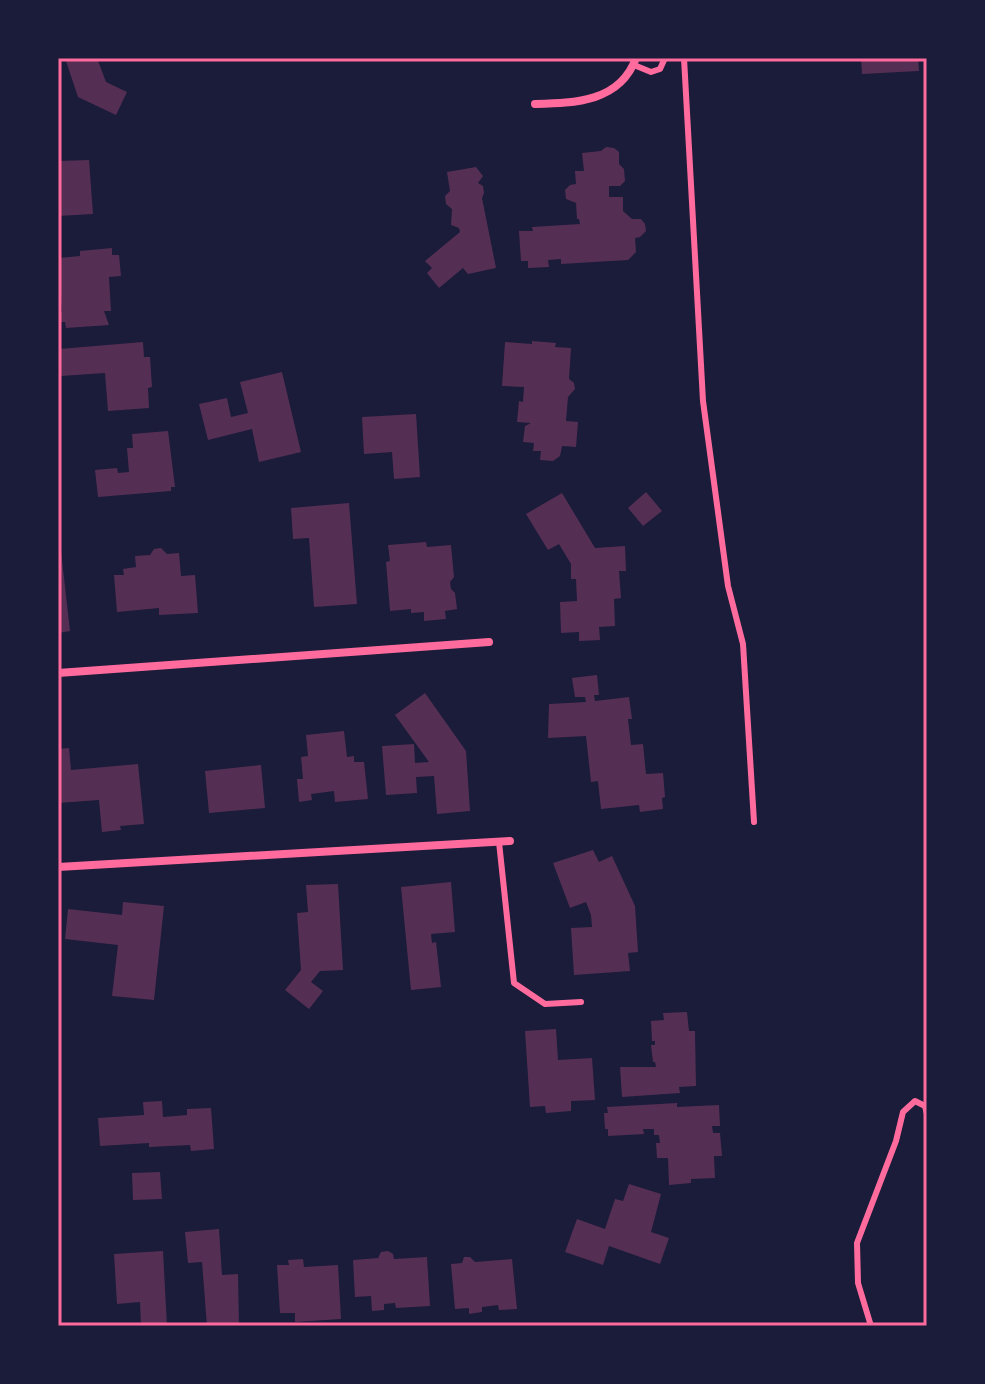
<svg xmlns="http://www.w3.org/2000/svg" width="985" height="1384" font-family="'Varela Round',sans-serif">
<rect width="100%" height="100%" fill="#1b1b3a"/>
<g fill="#542f53">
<path d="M 65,58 L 97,58 L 106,82 L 127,92 L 116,115 L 78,97 Z"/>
<path d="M 861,58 L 918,58 L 919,71 L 862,74 Z"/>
<path d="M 606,147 L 614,148 L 619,152 L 619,164 L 624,169 L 625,181 L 620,186 L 609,186 L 609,197 L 623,197 L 623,211 L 632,219 L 641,219 L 645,224 L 646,231 L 640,237 L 635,238 L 636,252 L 628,260 L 561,264 L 561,259 L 548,260 L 549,267 L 528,268 L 528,261 L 521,261 L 519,231 L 533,231 L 532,227 L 580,224 L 579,219 L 577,219 L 576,203 L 566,199 L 565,190 L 570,185 L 576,184 L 575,171 L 584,171 L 582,153 L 601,151 Z"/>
<path d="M 89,160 L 93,214 L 58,216 L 58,161 Z"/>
<path d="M 476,167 L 483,176 L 478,183 L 483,186 L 484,193 L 482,198 L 496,268 L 468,274 L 463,268 L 439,288 L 427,273 L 432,268 L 425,261 L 460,232 L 459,228 L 451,225 L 452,209 L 446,204 L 445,196 L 450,191 L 447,172 Z"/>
<path d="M 112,248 L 112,255 L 119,255 L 121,276 L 109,277 L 111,311 L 104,311 L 109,325 L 66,328 L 65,322 L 58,322 L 58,312 L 62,312 L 59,258 L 80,256 L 80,251 Z"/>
<path d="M 532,341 L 556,343 L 555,347 L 571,348 L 569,379 L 574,383 L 575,389 L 568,397 L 566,421 L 578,422 L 576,447 L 562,446 L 560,456 L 553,461 L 540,460 L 541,451 L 533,451 L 534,443 L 523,442 L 525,426 L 531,423 L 517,422 L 519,401 L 523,402 L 524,387 L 502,386 L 505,342 L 532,344 Z"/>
<path d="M 143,342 L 144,357 L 150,357 L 152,387 L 148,388 L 149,408 L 108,411 L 105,373 L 61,376 L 59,349 Z"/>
<path d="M 282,372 L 301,452 L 259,462 L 252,429 L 208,440 L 199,404 L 227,398 L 231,417 L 248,413 L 240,382 Z"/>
<path d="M 416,414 L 420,477 L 394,479 L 392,452 L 364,454 L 362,417 Z"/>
<path d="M 168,431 L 175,487 L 171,487 L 171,491 L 98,497 L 95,470 L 117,468 L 118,473 L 129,472 L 127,448 L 133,448 L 132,434 Z"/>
<path d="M 646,492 L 662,511 L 643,526 L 628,508 Z"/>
<path d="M 562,493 L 595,548 L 625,546 L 626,571 L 619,571 L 621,598 L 614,599 L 615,626 L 599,627 L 600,640 L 579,641 L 579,632 L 561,633 L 560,602 L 577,601 L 576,579 L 571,579 L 571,564 L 559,544 L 548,550 L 526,514 Z"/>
<path d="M 349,503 L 357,604 L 314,607 L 309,538 L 293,539 L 291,508 Z"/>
<path d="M 58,542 L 60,542 L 70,631 L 58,633 Z"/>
<path d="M 426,542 L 427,547 L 451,545 L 454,577 L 450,582 L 451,589 L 455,593 L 457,609 L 445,611 L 446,619 L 424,621 L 424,612 L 411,613 L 411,609 L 390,611 L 386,562 L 390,561 L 388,545 Z"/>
<path d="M 161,548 L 167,554 L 179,553 L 181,576 L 195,575 L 198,613 L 159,615 L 159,608 L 117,612 L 114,575 L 124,575 L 123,569 L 136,567 L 135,556 L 150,555 L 154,549 Z"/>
<path d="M 597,675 L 599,695 L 594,695 L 595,701 L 629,697 L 632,719 L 628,719 L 631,745 L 643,744 L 646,774 L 663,773 L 665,797 L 662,798 L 663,809 L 640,812 L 639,805 L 601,809 L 598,781 L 591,782 L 586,736 L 548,738 L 549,704 L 586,702 L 585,697 L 575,697 L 572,678 Z"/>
<path d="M 425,693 L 466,751 L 470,811 L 437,814 L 434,776 L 416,777 L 417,793 L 386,795 L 382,746 L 414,744 L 415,763 L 429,762 L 395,715 Z"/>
<path d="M 344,731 L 347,757 L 354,756 L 354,762 L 364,762 L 368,799 L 335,802 L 334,791 L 311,794 L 312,800 L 299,802 L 297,779 L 303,779 L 301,757 L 308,756 L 306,735 Z"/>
<path d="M 69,748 L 71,770 L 138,764 L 144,824 L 120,826 L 121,830 L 102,832 L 99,800 L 58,803 L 58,749 Z"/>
<path d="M 261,765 L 265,808 L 209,813 L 205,771 Z"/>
<path d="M 593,850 L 599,862 L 612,856 L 635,906 L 638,952 L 628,953 L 630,971 L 574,975 L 571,928 L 592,927 L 591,915 L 586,902 L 570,908 L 553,863 Z"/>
<path d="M 451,882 L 455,932 L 431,934 L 432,943 L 436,942 L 441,987 L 411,990 L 401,887 Z"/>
<path d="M 338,884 L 343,970 L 320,971 L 311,982 L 323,991 L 309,1009 L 285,990 L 301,970 L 297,913 L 308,912 L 306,885 Z"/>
<path d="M 123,902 L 164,906 L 154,1000 L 112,996 L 118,945 L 65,939 L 68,909 L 122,915 Z"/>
<path d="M 687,1012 L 689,1031 L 695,1031 L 696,1086 L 679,1087 L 680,1093 L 622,1097 L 620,1067 L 656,1067 L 655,1062 L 653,1062 L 651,1045 L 655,1045 L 655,1041 L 652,1041 L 651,1021 L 664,1020 L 663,1013 Z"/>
<path d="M 556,1029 L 558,1060 L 592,1058 L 595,1100 L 571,1101 L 571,1111 L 546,1113 L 545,1106 L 530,1107 L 525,1031 Z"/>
<path d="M 162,1101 L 163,1117 L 187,1115 L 187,1109 L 211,1108 L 214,1149 L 191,1151 L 190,1145 L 149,1147 L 149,1143 L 100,1146 L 98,1118 L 144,1115 L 143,1102 Z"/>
<path d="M 677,1103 L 677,1107 L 719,1105 L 720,1126 L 712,1126 L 713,1133 L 720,1133 L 722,1156 L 714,1156 L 715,1178 L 691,1179 L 691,1183 L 669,1185 L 668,1158 L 657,1158 L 656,1143 L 660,1143 L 659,1135 L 654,1135 L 654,1129 L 643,1129 L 644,1134 L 608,1136 L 608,1129 L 605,1129 L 604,1113 L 608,1113 L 607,1107 Z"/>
<path d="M 160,1172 L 162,1199 L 133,1200 L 132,1173 Z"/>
<path d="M 629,1184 L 661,1194 L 651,1232 L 669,1238 L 660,1264 L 609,1246 L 603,1265 L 565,1252 L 577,1219 L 605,1229 L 615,1199 L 623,1201 Z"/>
<path d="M 219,1229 L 222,1275 L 238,1274 L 239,1326 L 207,1326 L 202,1262 L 188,1263 L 185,1232 Z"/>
<path d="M 163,1251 L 167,1326 L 141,1326 L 140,1302 L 117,1304 L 114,1254 Z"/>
<path d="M 388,1251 L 393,1254 L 394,1259 L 427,1257 L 430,1306 L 396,1308 L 395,1303 L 384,1304 L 384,1310 L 372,1311 L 371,1296 L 355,1297 L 353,1260 L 378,1258 L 381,1252 Z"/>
<path d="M 464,1257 L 470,1257 L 475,1262 L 512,1259 L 517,1309 L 499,1310 L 498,1305 L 482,1307 L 482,1312 L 469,1314 L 469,1308 L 455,1309 L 451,1264 L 462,1263 Z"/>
<path d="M 303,1259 L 304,1267 L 338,1265 L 341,1319 L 295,1322 L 295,1313 L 280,1313 L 277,1265 L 289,1265 L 288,1260 Z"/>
</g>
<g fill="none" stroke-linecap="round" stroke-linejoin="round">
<g stroke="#ff6b9d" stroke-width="6">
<path d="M 684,58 L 703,401 L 728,586 L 743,644 L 754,822"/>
<path d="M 634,65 L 651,72 L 660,69 L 665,58"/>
<path d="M 499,842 L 514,983 L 545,1004 L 581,1002"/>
<path d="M 871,1326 L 858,1283 L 857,1243 L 896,1141 L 903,1112 L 915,1101 L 925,1106 L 927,1114"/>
</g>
<g stroke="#ff6b9d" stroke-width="8">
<path d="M 535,104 C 575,103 620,102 636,58"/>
<path d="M 58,673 L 489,642"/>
<path d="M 58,867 L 510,841"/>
</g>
</g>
<rect width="985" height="1384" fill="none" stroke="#1b1b3a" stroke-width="120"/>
<rect x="60" y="60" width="865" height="1264" fill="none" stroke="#ff6b9d" stroke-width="3"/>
</svg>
